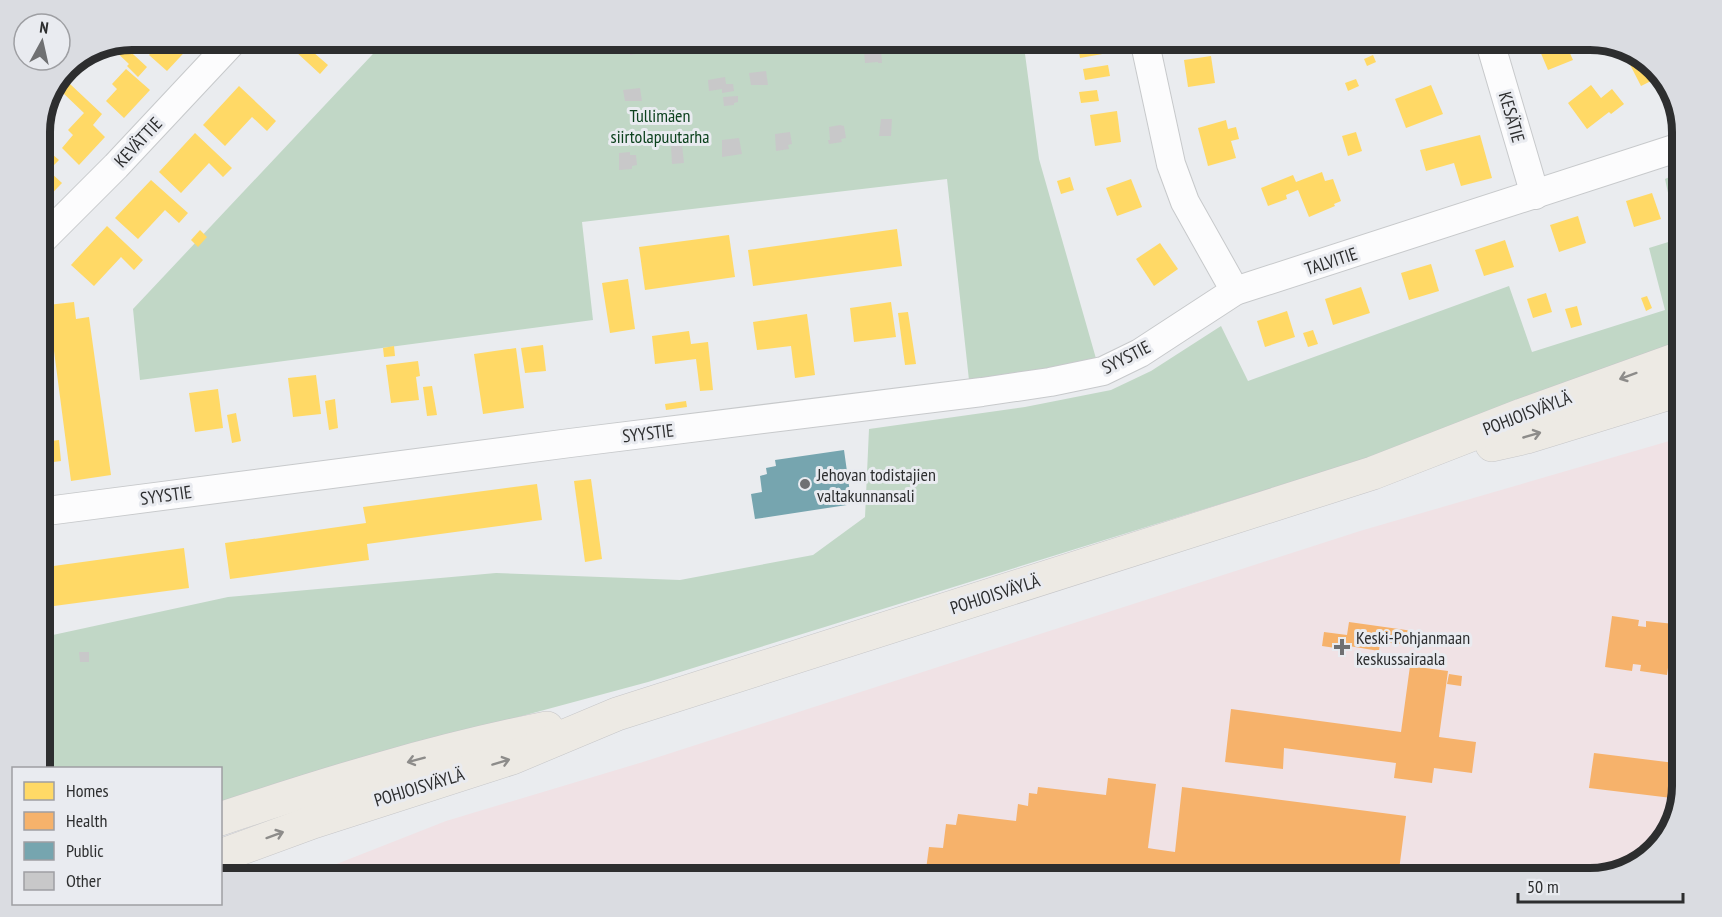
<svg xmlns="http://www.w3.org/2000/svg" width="1722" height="917" font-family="'PT Sans Narrow',sans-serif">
<rect width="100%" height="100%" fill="#eaecef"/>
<path fill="#f0e2e5" d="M 1683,437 L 1683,786 L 1673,827 L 1642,863 L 1591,878 L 301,878 L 446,821 L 643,762 L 1360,531 Z"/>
<g fill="#c1d7c6">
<path d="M 387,39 L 1023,39 L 1039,159 L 1097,362 L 969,380 L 947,179 L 582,222 L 593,320 L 140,380 L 133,309 Z"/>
<path d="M 1683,171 L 1683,345 L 1423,441 L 648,682 L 470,730 L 221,803 L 220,768 L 39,768 L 39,638 L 228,597 L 496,573 L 680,580 L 813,555 L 865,517 L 869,429 L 1025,407 L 1111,390 L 1151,371 L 1221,326 L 1248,381 L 1509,286 L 1532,352 L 1665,310 L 1649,248 L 1678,239 L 1665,179 Z"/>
</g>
<g fill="#ffd966">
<path d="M 157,39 L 189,39 L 193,43 L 167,71 L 149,55 L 160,42 Z"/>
<path d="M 282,39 L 326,39 L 313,52 L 328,65 L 320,74 Z"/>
<path d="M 1077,39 L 1106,39 L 1108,53 L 1080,58 Z"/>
<path d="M 1249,39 L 1288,39 L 1289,45 L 1250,50 Z"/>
<path d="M 1385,39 L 1412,39 L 1414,44 L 1391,53 Z"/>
<path d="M 1548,39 L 1583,39 L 1585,42 L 1568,49 L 1573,60 L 1548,70 L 1537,44 Z"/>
<path d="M 121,43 L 147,67 L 138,77 L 127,66 L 129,64 L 111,47 Z"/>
<path d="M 1629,48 L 1649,64 L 1657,78 L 1641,86 L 1623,51 Z"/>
<path d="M 1373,55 L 1376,62 L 1367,66 L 1364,59 Z"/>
<path d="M 1211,56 L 1215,83 L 1188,87 L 1184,60 Z"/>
<path d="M 1108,65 L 1110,76 L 1085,80 L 1083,69 Z"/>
<path d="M 126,69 L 150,90 L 124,118 L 106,101 L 117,89 L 112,84 Z"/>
<path d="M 1356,79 L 1359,86 L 1348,91 L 1345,83 Z"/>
<path d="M 70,84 L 102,114 L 93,125 L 105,137 L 79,165 L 62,148 L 73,135 L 68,130 L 84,113 L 62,92 Z"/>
<path d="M 1431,85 L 1443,114 L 1406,128 L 1395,99 Z"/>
<path d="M 1591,85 L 1601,98 L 1612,89 L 1624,104 L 1611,114 L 1609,112 L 1587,129 L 1568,103 Z"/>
<path d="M 239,86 L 276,121 L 267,131 L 252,117 L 225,146 L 203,125 Z"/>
<path d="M 1097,90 L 1099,101 L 1081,103 L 1079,92 Z"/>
<path d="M 1117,111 L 1121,142 L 1095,146 L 1090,115 Z"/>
<path d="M 1226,120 L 1228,129 L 1236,127 L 1239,139 L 1231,141 L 1236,158 L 1208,166 L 1198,128 Z"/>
<path d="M 1356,132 L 1362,151 L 1348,156 L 1342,136 Z"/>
<path d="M 195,133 L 232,168 L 223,177 L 209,163 L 181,193 L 159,172 Z"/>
<path d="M 1480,135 L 1492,178 L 1461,186 L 1454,163 L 1426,171 L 1420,150 Z"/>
<path d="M 39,143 L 59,160 L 49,170 L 39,161 L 41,159 L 39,157 Z"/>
<path d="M 39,162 L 62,183 L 39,207 Z"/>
<path d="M 1322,172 L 1325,181 L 1333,179 L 1341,201 L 1334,204 L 1335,206 L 1309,217 L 1298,190 L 1286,195 L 1287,199 L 1268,206 L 1261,188 L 1293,175 L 1296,182 Z"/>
<path d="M 1070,177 L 1074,190 L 1061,194 L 1057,181 Z"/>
<path d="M 1131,179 L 1142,207 L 1117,216 L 1106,188 Z"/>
<path d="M 151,180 L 188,213 L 179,223 L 165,210 L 138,239 L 115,218 Z"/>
<path d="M 1652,193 L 1661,219 L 1634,227 L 1626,201 Z"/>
<path d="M 1578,216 L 1586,243 L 1559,252 L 1550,225 Z"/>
<path d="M 107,226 L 143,260 L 134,270 L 121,257 L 94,286 L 71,265 Z"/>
<path d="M 897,229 L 902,266 L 753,286 L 748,250 Z"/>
<path d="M 200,230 L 207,237 L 198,247 L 191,240 Z"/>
<path d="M 729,235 L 735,277 L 645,290 L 639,247 Z"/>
<path d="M 1505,240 L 1514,267 L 1484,276 L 1475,250 Z"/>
<path d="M 1160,243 L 1178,269 L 1154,286 L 1136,259 Z"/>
<path d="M 1431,264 L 1439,291 L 1409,300 L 1401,273 Z"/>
<path d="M 628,279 L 635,329 L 610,333 L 602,283 Z"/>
<path d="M 1361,287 L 1370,313 L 1333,325 L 1325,299 Z"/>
<path d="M 1546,293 L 1552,312 L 1533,318 L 1527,299 Z"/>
<path d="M 1647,296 L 1652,308 L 1646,311 L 1641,298 Z"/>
<path d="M 74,302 L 76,319 L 89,317 L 111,475 L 71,481 L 48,305 Z"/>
<path d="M 891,302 L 896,337 L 854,342 L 850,308 Z"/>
<path d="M 1577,306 L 1582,325 L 1571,328 L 1565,309 Z"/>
<path d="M 1287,311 L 1295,337 L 1265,347 L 1257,321 Z"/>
<path d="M 908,312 L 916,364 L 905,365 L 898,313 Z"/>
<path d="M 807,314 L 815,375 L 795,378 L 791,346 L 757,350 L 753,322 Z"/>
<path d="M 1313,330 L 1318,344 L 1308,347 L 1303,333 Z"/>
<path d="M 689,331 L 691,344 L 708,342 L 713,390 L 700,391 L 696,359 L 655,364 L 652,336 Z"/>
<path d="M 39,335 L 44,335 L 47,355 L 39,356 Z"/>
<path d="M 543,345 L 546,371 L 525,373 L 521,348 Z"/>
<path d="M 394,346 L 395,356 L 384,357 L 383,348 Z"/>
<path d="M 516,348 L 524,408 L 483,414 L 474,354 Z"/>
<path d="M 418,361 L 420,376 L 416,377 L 419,400 L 391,403 L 386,365 Z"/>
<path d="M 316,375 L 321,414 L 293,417 L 288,378 Z"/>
<path d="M 50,382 L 53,402 L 39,404 L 39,383 Z"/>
<path d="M 432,386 L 437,415 L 427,416 L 423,387 Z"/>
<path d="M 218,389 L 223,428 L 195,432 L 189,393 Z"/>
<path d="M 335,399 L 338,428 L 329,430 L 325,401 Z"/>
<path d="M 686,401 L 687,407 L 666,410 L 665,404 Z"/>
<path d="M 236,413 L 241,441 L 232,443 L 227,415 Z"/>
<path d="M 59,440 L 61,461 L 46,463 L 43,442 Z"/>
<path d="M 591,479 L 602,559 L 585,562 L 574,481 Z"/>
<path d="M 537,484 L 542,520 L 367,544 L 369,560 L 230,579 L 225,543 L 366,523 L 363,507 Z"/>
<path d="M 184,548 L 189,588 L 39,608 L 39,568 Z"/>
</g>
<g fill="#f6b26b">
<path d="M 1612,616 L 1639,620 L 1638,626 L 1646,627 L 1646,621 L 1674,624 L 1667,675 L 1640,671 L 1641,665 L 1633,664 L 1632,671 L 1605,667 Z"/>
<path d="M 1349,622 L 1413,631 L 1411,645 L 1380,642 L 1379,651 L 1349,646 L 1349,650 L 1322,646 L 1324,632 L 1347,635 Z"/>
<path d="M 1410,666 L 1448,671 L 1439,737 L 1476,742 L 1472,773 L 1434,768 L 1432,783 L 1394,778 L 1396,763 L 1284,748 L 1283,769 L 1225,762 L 1231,709 L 1401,732 Z"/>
<path d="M 1449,674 L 1462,676 L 1461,686 L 1447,684 Z"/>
<path d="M 1594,753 L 1683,764 L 1683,786 L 1680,799 L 1589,788 Z"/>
<path d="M 1108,778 L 1156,784 L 1148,848 L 1154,849 L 1175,852 L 1182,787 L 1406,816 L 1398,878 L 1227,878 L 1127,866 L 1125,878 L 925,877 L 929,847 L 943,848 L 946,824 L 956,825 L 958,814 L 1016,821 L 1018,804 L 1028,806 L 1029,793 L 1037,794 L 1038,787 L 1106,795 Z"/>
</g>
<path fill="#76a5af" d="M 844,450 L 850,493 L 846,493 L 847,505 L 755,519 L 751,494 L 762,492 L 760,476 L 767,474 L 766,468 L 776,466 L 775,460 Z"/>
<g fill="#c8c8c9">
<path d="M 633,39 L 635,48 L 642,47 L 642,53 L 630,55 L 629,50 L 618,52 L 617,42 Z"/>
<path d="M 702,39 L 727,39 L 728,43 L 716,45 L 715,41 L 703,43 Z"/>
<path d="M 881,50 L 882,63 L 878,63 L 878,62 L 865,63 L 864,51 Z"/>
<path d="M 766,71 L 768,85 L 751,85 L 749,73 Z"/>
<path d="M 725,77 L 726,84 L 733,84 L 734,91 L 722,93 L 722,89 L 709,91 L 708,80 Z"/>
<path d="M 640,88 L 642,101 L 625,101 L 623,90 Z"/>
<path d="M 738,96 L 738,102 L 734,103 L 734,105 L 724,106 L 723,97 Z"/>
<path d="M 881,119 L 892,119 L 891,136 L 879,136 Z"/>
<path d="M 840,125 L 844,126 L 846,138 L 841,139 L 842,142 L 829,144 L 828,140 L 830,140 L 829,127 Z"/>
<path d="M 790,132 L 792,144 L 788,145 L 789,149 L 776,151 L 775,134 Z"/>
<path d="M 739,138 L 742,154 L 722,157 L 722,140 Z"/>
<path d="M 682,145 L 684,163 L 672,164 L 671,146 Z"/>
<path d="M 630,152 L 630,155 L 636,155 L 637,165 L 632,166 L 632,169 L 619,170 L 619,153 Z"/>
<path d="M 79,652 L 89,652 L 89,662 L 80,662 Z"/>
</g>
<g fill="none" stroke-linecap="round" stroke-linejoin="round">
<defs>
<g id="minor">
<path d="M 1144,39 L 1171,164 L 1185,202 L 1235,291"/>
<path d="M 1489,39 L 1535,195"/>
<path d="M 39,243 L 116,166 L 235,39"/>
<path d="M 39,512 L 570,443 L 982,392 L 1050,382 L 1103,371 L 1140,353 L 1235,291 L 1683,146"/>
</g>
<g id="major">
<path d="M 1492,445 L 1527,437 L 1683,389"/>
<path d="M 220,819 C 328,783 436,750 547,728"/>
<path d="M 220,856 L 313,822 L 512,758 L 617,714 L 1373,473 L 1522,415 L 1683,357"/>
</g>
</defs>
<use href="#minor" stroke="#c7c9cb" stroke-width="30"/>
<use href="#major" stroke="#c6c6c8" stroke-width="34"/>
<use href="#minor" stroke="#fcfcfd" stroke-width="28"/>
<use href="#major" stroke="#edeae4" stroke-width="33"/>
</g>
<defs><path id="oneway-shaft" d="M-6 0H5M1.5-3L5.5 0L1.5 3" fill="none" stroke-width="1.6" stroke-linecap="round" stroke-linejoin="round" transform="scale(1.5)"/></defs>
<g stroke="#8d8c8a">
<use href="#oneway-shaft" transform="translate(1628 376) rotate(160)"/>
<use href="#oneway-shaft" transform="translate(1532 435) rotate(-16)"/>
<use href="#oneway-shaft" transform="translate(416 760) rotate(165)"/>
<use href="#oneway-shaft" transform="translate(501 762) rotate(-17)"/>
<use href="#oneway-shaft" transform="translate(275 835) rotate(-20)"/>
</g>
<g fill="#6f7072" stroke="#e9ebf0" stroke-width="2">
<circle cx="805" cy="484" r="6"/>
<path d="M1339 638h6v6h6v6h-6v6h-6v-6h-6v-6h6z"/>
</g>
<g text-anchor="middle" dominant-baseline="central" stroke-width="6" stroke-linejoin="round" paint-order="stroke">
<g font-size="18" fill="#0c411d" stroke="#e9ebf0">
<text x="660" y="115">Tullimäen<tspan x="660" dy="21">siirtolapuutarha</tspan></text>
</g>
<g font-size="18" fill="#2d2e2f" stroke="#e9ebf0">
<text transform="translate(1512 117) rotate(74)">KESÄTIE</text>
<text transform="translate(138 142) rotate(-47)">KEVÄTTIE</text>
<text transform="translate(1331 261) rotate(-18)">TALVITIE</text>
<text transform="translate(1126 357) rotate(-27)">SYYSTIE</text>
<text transform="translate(1527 413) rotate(-21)">POHJOISVÄYLÄ</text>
<text transform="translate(648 433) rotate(-7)">SYYSTIE</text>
<text transform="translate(166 495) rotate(-8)">SYYSTIE</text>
<text transform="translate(995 594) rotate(-18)">POHJOISVÄYLÄ</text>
<text transform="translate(419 787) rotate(-17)">POHJOISVÄYLÄ</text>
</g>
<g font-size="18" fill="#2d2e2f" stroke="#e9ebf0" text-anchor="start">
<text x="817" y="474">Jehovan todistajien<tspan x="817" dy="21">valtakunnansali</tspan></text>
<text x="1356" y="637">Keski-Pohjanmaan<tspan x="1356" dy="21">keskussairaala</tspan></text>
</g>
</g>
<path d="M0 0H1722V917H0ZM132 50H1590A82 82 0 0 1 1672 132V786A82 82 0 0 1 1590 868H132A82 82 0 0 1 50 786V132A82 82 0 0 1 132 50Z" fill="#dadce1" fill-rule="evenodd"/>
<path fill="none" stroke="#2d2e2f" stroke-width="8" d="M132 50H1590A82 82 0 0 1 1672 132V786A82 82 0 0 1 1590 868H132A82 82 0 0 1 50 786V132A82 82 0 0 1 132 50Z"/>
<rect x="12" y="767" width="210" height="138" fill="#e9ebf0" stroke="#9e9fa3" stroke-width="1.5"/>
<rect x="24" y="782" width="30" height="18" fill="#ffd966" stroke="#9e9fa3" stroke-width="1.5"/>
<text x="66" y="797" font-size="18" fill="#2d2e2f">Homes</text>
<rect x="24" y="812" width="30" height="18" fill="#f6b26b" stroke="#9e9fa3" stroke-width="1.5"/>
<text x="66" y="827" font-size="18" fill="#2d2e2f">Health</text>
<rect x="24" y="842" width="30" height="18" fill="#76a5af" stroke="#9e9fa3" stroke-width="1.5"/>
<text x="66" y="857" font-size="18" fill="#2d2e2f">Public</text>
<rect x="24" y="872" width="30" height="18" fill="#c8c8c9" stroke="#9e9fa3" stroke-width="1.5"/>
<text x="66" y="887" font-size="18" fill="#2d2e2f">Other</text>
<g transform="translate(42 42) rotate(8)"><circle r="28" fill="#e9ebf0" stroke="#9e9fa3" stroke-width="1.5"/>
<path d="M0-4.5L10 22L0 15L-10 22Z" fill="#6f7072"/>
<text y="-9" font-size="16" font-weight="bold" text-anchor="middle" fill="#2d2e2f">N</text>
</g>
<path d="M1518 893v9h165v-9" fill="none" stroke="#2d2e2f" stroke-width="3"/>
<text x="1527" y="893" font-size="18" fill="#2d2e2f" stroke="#e9ebf0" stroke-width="4.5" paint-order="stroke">50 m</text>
</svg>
